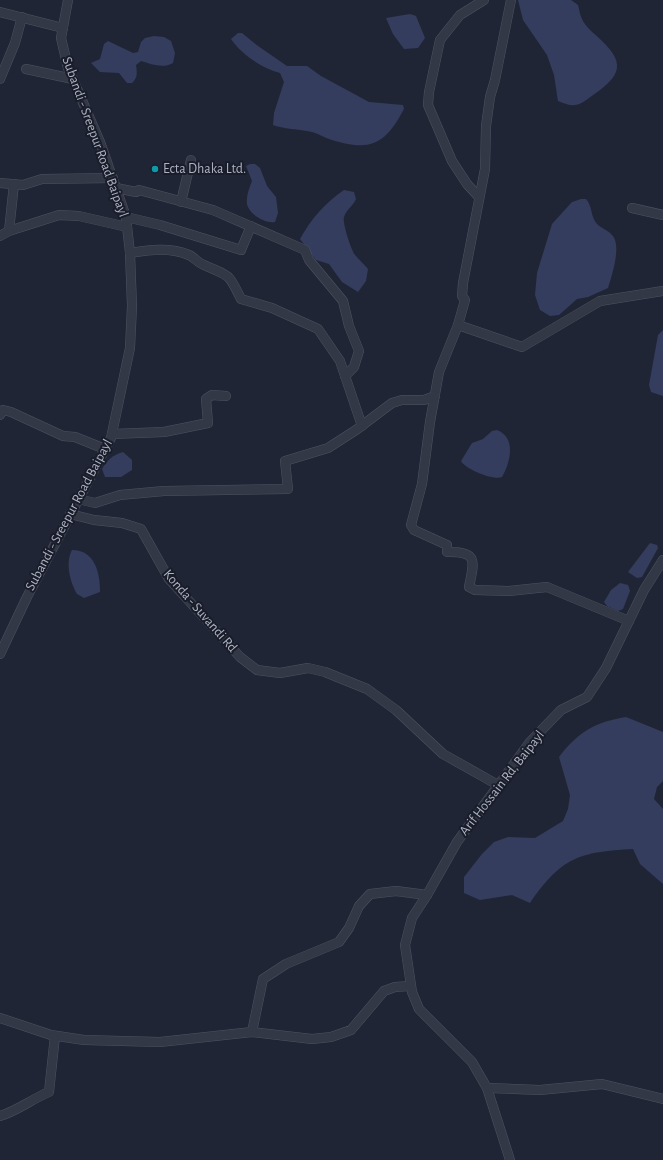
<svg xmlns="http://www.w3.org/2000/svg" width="663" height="1160" font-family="'Alegreya Sans',sans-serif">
<rect width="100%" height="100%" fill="#202535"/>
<g fill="#343d5d">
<path d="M 518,0 L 571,0 L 578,5 C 579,9 580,15 582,19 C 586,28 594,33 601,40 C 630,67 616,79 589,98 C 577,107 572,107 558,101 L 554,75 L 547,55 L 523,20 Z"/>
<path d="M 410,14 L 416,16 L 425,38 L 418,48 L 404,49 L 393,34 L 386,18 Z"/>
<path d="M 238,33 L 242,33 L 258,46 L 287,66 L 307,66 L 321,76 L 369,102 L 403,105 L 404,109 C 385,144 372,152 332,140 C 325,138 319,134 312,132 C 300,129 282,129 273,125 L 274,113 L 284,82 L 280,73 C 262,68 242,55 231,39 Z"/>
<path d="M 154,36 L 164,37 L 171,41 L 175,53 L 173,63 C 163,69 151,64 141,61 L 136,65 C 137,72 138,78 132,83 L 127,83 L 119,73 L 100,72 L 91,63 L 100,59 L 104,44 L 108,41 L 133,53 L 138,52 L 141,42 L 145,38 Z"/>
<path d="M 250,164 L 255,164 L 260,168 L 267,186 L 276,197 L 278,213 L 275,222 C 265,224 249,214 247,204 C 246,196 249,189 252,181 L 246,166 Z"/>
<path d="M 344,190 L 354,192 L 356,199 C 353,206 346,210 344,217 C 342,222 351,250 355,255 C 359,260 364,264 368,269 L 366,281 L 358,292 L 342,282 L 329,264 L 316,260 L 300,239 C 311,219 326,202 344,190 Z"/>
<path d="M 581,199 L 586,199 C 593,207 590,216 597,224 C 601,228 608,230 612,235 C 622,245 612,275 608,288 L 588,297 L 577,299 L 559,315 L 550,316 L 540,310 L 535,295 L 537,273 L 552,224 L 572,202 Z"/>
<path d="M 663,330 L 663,396 L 651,392 L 649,385 L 658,335 Z"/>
<path d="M 497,430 C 517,438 510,463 502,477 C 494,481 465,469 461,461 L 472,443 L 483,439 L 492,431 Z"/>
<path d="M 123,452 L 132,460 L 132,470 L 121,477 L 105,477 L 102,469 C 107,460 113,455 123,452 Z"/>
<path d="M 650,543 L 657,545 L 658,548 L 642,577 L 637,578 L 628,572 Z"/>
<path d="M 72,550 C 95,550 100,573 100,592 L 84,598 L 77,594 C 70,582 65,563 72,550 Z"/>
<path d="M 620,583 L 628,585 L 630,591 L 623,609 L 618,611 L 607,606 L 604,602 L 611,590 Z"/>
<path d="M 626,717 L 663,732 L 663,781 L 657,787 L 654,799 L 663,809 L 663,884 L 640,864 L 633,849 C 579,852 562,857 530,903 L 512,895 L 480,900 L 464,893 L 464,877 L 482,854 L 494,842 L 508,837 L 535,838 L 563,821 L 568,809 L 570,795 L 559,757 C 578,732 595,722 626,717 Z"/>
</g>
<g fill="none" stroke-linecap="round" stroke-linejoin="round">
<defs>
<g id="minor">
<path d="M 511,0 L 495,80 L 490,97 L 486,126 L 485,169 L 463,283 L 462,296 L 465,300 L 458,325 L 439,372 L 430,422 L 422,484 L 411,525 L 414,530 L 447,545 L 447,552 C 479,551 474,562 469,587 L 475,590 L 509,591 L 547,587 L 629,621"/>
<path d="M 0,12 L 63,28"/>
<path d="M 26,69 L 73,79"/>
<path d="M 0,79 L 15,43 L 22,17"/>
<path d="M 0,183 L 23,185 L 42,179 L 113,178"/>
<path d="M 116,188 L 136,192 L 139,190 L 213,210 L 305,250 L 309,260 L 343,301 L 349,326 L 359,351 L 354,367 L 345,376"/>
<path d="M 479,197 L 467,184 L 452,161 L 428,105 L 429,92 L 440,40 L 460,15 L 484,0"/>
<path d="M 181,202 L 191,160"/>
<path d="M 632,208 L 663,215"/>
<path d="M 126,217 L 160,225 L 241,250 L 251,226"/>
<path d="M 9,231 L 59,215 L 79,216 L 127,227"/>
<path d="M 0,236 L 9,231 L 14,184"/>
<path d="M 130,253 C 150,250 169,247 189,255 C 194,257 198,263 204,265 C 230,277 228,272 241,299 L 272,308 L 318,329 L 340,361 L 362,426"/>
<path d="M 458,325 L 522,347 L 600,301 L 663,291"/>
<path d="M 0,415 L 3,410 L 11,412 L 63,436 L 75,437 L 105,449"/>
<path d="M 112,434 L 164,432 L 208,423 L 206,399 L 212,395 L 226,396"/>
<path d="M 78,499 L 95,503 L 120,495 L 164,491 L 288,489 L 285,461 L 328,448 L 356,430 L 392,403 L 402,400 L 424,400 L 435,396"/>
<path d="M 70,514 L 94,520 L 122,523 L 141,529 L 169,579 L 240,657 L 257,670 L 280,673 L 308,668 L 325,672 L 367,689 L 396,710 L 443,754 L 498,785"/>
<path d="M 0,654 L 27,597 L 111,438 L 130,348 L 132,306 L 130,253 L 126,217 L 100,142 L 68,68 L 61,38 L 68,0"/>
<path d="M 0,1018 L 51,1035 L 84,1040 L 160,1042 L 252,1032 L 312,1039 L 331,1037 L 351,1030 L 384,991 L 395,987 L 410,986"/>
<path d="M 252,1032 L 263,979 L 286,964 L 339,942 L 349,928 L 359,906 L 370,894 L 396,891 L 427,895"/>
<path d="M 487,1088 L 540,1090 L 602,1084 L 663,1099"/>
<path d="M 0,1116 C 17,1111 32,1099 49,1092 L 55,1036"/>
<path d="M 510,1160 L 487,1088 L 472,1062 L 419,1009 L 412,992 L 405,945 L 412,918 L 427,895 L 457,842 L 530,742 L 561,710 L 587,697 L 606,668 L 644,590 L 663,560"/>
</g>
</defs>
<use href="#minor" stroke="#4e5261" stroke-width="10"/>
<use href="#minor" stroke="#333846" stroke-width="9"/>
</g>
<circle fill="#0f9aa8" stroke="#191d2a" stroke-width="1.5" cx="155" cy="169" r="4"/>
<g text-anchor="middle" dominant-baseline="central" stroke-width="4" stroke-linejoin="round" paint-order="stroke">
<g font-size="14" fill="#adb2c3" stroke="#191d2a">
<text transform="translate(95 137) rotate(70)">Subandi - Sreepur Road Baipayl</text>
<text transform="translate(69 515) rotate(-62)">Subandi - Sreepur Road Baipayl</text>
<text transform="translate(200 611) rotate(49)">Konda - Suvandi Rd</text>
<text transform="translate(502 783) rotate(-52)">Arif Hossain Rd, Baipayl</text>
</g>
<g font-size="14" fill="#adb2c3" stroke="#191d2a" text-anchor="start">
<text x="163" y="169">Ecta Dhaka Ltd.</text>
</g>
</g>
</svg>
